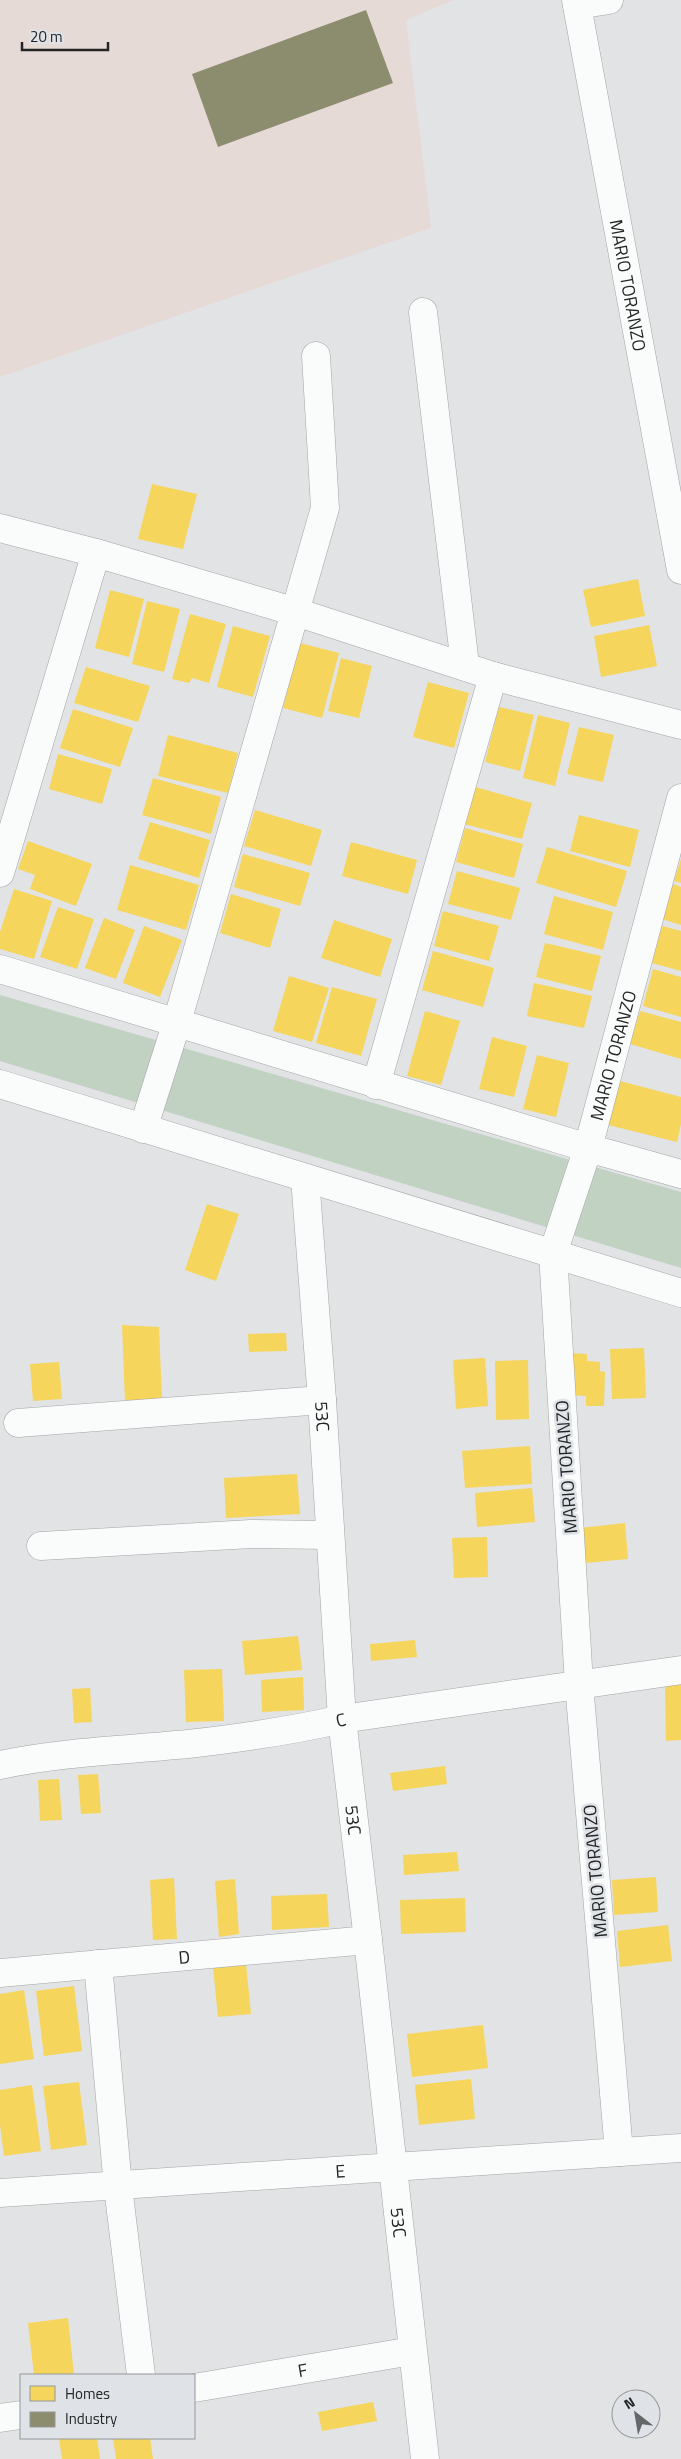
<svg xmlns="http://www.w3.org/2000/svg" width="681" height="2459" font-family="'Titillium Web',sans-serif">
<rect width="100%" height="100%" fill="#e1e3e5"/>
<path fill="#e6dad6" d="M 0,0 L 454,0 L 406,20 L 431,228 L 0,377 Z"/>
<path fill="#c1d2c3" d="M 0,995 L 681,1192 L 681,1268 L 0,1061 Z"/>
<g fill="#f6d55c">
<path d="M 152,484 L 197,494 L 183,549 L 138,539 Z"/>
<path d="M 638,579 L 645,616 L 591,627 L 583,590 Z"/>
<path d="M 110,590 L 144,599 L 129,657 L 95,648 Z"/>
<path d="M 147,601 L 180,609 L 164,672 L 132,664 Z"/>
<path d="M 190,614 L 226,624 L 209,683 L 192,678 L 189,683 L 172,679 Z"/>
<path d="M 649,625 L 657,666 L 601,677 L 594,636 Z"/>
<path d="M 233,626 L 270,636 L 253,697 L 217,687 Z"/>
<path d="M 300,643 L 339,653 L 322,718 L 283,708 Z"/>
<path d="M 341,658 L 372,666 L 359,718 L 328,711 Z"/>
<path d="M 86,667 L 150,686 L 138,722 L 74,703 Z"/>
<path d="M 428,682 L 469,693 L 454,748 L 413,737 Z"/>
<path d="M 499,707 L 534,715 L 520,771 L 485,762 Z"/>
<path d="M 73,709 L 133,728 L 120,767 L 60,748 Z"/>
<path d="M 538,715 L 570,723 L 555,786 L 523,778 Z"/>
<path d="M 579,727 L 614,735 L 603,782 L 567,774 Z"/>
<path d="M 168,735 L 238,753 L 228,793 L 158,776 Z"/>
<path d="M 58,754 L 112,769 L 102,804 L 49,789 Z"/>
<path d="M 153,778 L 221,797 L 211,834 L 142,815 Z"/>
<path d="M 475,787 L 532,803 L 522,839 L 464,824 Z"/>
<path d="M 255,810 L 322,830 L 311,866 L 244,846 Z"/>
<path d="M 579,815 L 639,830 L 630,867 L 570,851 Z"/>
<path d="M 150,822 L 210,840 L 199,878 L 138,859 Z"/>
<path d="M 465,828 L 523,844 L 514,878 L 456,862 Z"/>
<path d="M 28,841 L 92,864 L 76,906 L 30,889 L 35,875 L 18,869 Z"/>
<path d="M 351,842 L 417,860 L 408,894 L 342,876 Z"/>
<path d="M 547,847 L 627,871 L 616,907 L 536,883 Z"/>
<path d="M 243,854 L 310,873 L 300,906 L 234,887 Z"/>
<path d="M 681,859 L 681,883 L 674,881 Z"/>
<path d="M 130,865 L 199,885 L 186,930 L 117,910 Z"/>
<path d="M 457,871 L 520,888 L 511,920 L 448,904 Z"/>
<path d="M 673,884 L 681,887 L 681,925 L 662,919 Z"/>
<path d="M 14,889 L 52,901 L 34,959 L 0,949 L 0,932 Z"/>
<path d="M 231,894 L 281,909 L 270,948 L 220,933 Z"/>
<path d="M 554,896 L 613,912 L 603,950 L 544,934 Z"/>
<path d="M 58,907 L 94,919 L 77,969 L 40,957 Z"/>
<path d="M 443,911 L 499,926 L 489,961 L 434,946 Z"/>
<path d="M 104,918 L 135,930 L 116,979 L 85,968 Z"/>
<path d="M 334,920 L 392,939 L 380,977 L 321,958 Z"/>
<path d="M 144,926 L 182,940 L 160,997 L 123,983 Z"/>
<path d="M 662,926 L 681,931 L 681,971 L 652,963 Z"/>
<path d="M 545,943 L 601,956 L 592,991 L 536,977 Z"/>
<path d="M 433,951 L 494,968 L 483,1007 L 422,990 Z"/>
<path d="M 653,969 L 681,977 L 681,1017 L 643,1006 Z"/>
<path d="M 289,976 L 329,988 L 312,1042 L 273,1031 Z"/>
<path d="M 534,983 L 592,996 L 584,1028 L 527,1016 Z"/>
<path d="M 332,987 L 377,999 L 361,1056 L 316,1043 Z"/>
<path d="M 425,1011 L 460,1021 L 441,1085 L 407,1076 Z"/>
<path d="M 640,1011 L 681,1022 L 681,1059 L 630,1044 Z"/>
<path d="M 492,1037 L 527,1046 L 514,1097 L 479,1089 Z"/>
<path d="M 537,1055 L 569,1063 L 556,1117 L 523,1109 Z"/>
<path d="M 620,1081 L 681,1097 L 681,1124 L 677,1142 L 608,1125 Z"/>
<path d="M 207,1204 L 239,1214 L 216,1281 L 185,1270 Z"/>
<path d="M 122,1325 L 159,1327 L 162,1399 L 125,1401 Z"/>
<path d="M 286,1333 L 287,1351 L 249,1352 L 248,1334 Z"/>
<path d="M 644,1348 L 646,1398 L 612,1399 L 610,1349 Z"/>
<path d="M 569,1353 L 587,1354 L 587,1361 L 600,1362 L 600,1371 L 605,1372 L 604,1406 L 586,1406 L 586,1396 L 568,1395 Z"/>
<path d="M 485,1358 L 488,1406 L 456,1409 L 453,1360 Z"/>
<path d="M 528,1360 L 529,1419 L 496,1420 L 495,1361 Z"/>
<path d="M 59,1362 L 62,1399 L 33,1401 L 30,1364 Z"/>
<path d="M 530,1446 L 532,1484 L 465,1488 L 462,1451 Z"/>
<path d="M 297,1474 L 300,1514 L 226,1518 L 224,1478 Z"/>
<path d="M 532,1488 L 535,1522 L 477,1527 L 475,1493 Z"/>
<path d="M 625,1523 L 628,1559 L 575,1564 L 571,1529 Z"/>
<path d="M 487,1537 L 488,1577 L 454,1578 L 452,1538 Z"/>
<path d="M 298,1636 L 302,1670 L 245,1675 L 242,1641 Z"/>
<path d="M 415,1640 L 417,1657 L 371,1661 L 370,1644 Z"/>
<path d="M 222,1669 L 224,1721 L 186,1722 L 184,1670 Z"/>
<path d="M 303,1677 L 304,1710 L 262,1712 L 261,1680 Z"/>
<path d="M 665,1683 L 681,1683 L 681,1740 L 666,1741 Z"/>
<path d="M 90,1688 L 92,1722 L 74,1723 L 72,1689 Z"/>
<path d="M 445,1766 L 447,1784 L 393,1791 L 390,1773 Z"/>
<path d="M 98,1774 L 101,1813 L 81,1814 L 78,1775 Z"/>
<path d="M 59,1779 L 62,1820 L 40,1821 L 38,1780 Z"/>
<path d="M 457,1852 L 459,1871 L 404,1875 L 403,1855 Z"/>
<path d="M 656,1877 L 658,1912 L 614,1915 L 612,1880 Z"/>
<path d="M 174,1878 L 177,1939 L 153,1940 L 150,1880 Z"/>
<path d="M 235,1879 L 239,1934 L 219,1937 L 215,1881 Z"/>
<path d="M 327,1894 L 329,1927 L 272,1930 L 271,1896 Z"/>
<path d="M 465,1898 L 466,1932 L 401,1934 L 400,1900 Z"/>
<path d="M 668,1925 L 672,1961 L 620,1967 L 617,1931 Z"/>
<path d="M 246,1964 L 251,2014 L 218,2017 L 213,1967 Z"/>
<path d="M 74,1986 L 82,2051 L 44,2056 L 36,1991 Z"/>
<path d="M 24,1990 L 34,2059 L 0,2064 L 0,1994 Z"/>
<path d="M 483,2025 L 488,2068 L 412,2077 L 407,2034 Z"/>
<path d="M 471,2079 L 475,2119 L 419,2125 L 415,2085 Z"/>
<path d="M 79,2082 L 87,2145 L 51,2150 L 43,2086 Z"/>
<path d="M 32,2085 L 41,2151 L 4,2156 L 0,2125 L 0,2090 Z"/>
<path d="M 68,2318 L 74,2375 L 34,2375 L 28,2323 Z"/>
<path d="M 373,2402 L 377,2421 L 322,2431 L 318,2412 Z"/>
<path d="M 59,2438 L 97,2438 L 100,2459 L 62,2459 Z"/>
<path d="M 113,2438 L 150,2438 L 153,2459 L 116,2459 Z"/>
</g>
<path fill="#8c8c6e" d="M 366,10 L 393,83 L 218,147 L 192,74 Z"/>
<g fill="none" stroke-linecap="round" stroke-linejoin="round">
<defs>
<g id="minor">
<path id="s1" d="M 576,0 L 681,570"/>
<path d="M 577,5 L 609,0"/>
<path d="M 423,312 L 465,665"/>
<path d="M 0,528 L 96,553 L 296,612 L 493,676 L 681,725"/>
<path d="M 0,873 L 96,553"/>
<path d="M 0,969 L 588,1148 L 681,1174"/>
<path d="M 0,1084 L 681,1293"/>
<path d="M 376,1085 L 493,676"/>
<path d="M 143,1129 L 177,1022 L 325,508 L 316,356"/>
<path id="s2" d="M 305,1178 L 322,1400 L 342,1719 L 368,1940 L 425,2459"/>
<path d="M 18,1423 L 322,1400"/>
<path d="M 41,1546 L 251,1534 L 330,1535"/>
<path id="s3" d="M 0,1765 C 62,1752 125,1750 188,1744 C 240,1738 291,1731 342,1719 L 681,1670"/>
<path d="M 98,1964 L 118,2187 L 141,2375"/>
<path id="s4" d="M 0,1973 L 368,1940"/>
<path id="s5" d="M 619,2152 L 579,1684 L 553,1253 L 588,1148 L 681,798"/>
<path id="s6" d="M 0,2193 L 681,2148"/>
<path id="s7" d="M 194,2388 L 412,2351"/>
<path d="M 0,2418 L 21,2415"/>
</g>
</defs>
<use href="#minor" stroke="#a3a4a6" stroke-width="29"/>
<use href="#minor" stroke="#fafbfb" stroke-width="28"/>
</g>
<g text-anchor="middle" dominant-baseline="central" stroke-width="5" stroke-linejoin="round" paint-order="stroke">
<g font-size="18" fill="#232426" stroke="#dfe3e7">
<text stroke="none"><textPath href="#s1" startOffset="290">MARIO TORANZO</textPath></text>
<text stroke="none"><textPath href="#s5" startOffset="1108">MARIO TORANZO</textPath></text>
<text stroke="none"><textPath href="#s2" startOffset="239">53C</textPath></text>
<text transform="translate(566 1467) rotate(-94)">MARIO TORANZO</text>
<text stroke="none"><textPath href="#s3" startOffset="344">C</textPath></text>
<text stroke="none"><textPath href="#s2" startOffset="644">53C</textPath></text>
<text transform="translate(595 1871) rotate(-95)">MARIO TORANZO</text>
<text stroke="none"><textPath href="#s4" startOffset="185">D</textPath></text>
<text stroke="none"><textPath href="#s6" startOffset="341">E</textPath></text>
<text stroke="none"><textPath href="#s2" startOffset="1049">53C</textPath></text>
<text stroke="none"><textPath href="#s7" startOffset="110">F</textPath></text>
</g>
</g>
<rect x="20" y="2374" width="175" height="65" fill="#dfe3e7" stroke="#94979a"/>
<rect x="30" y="2386" width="25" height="15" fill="#f6d55c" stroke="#94979a"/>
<text x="65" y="2399" font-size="15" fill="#232426">Homes</text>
<rect x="30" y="2412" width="25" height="15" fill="#8c8c6e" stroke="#94979a"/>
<text x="65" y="2424" font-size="15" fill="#232426">Industry</text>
<g transform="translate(636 2414) rotate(329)"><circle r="24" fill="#dfe3e7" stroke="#94979a"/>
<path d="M0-4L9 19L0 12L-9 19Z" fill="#666769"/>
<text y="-8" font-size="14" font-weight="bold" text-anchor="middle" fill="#232426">N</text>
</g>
<path d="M22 42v8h86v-8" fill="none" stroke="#232426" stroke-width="2.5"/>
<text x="30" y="42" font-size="15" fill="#232426" stroke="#dfe3e7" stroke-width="4" paint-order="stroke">20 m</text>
</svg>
